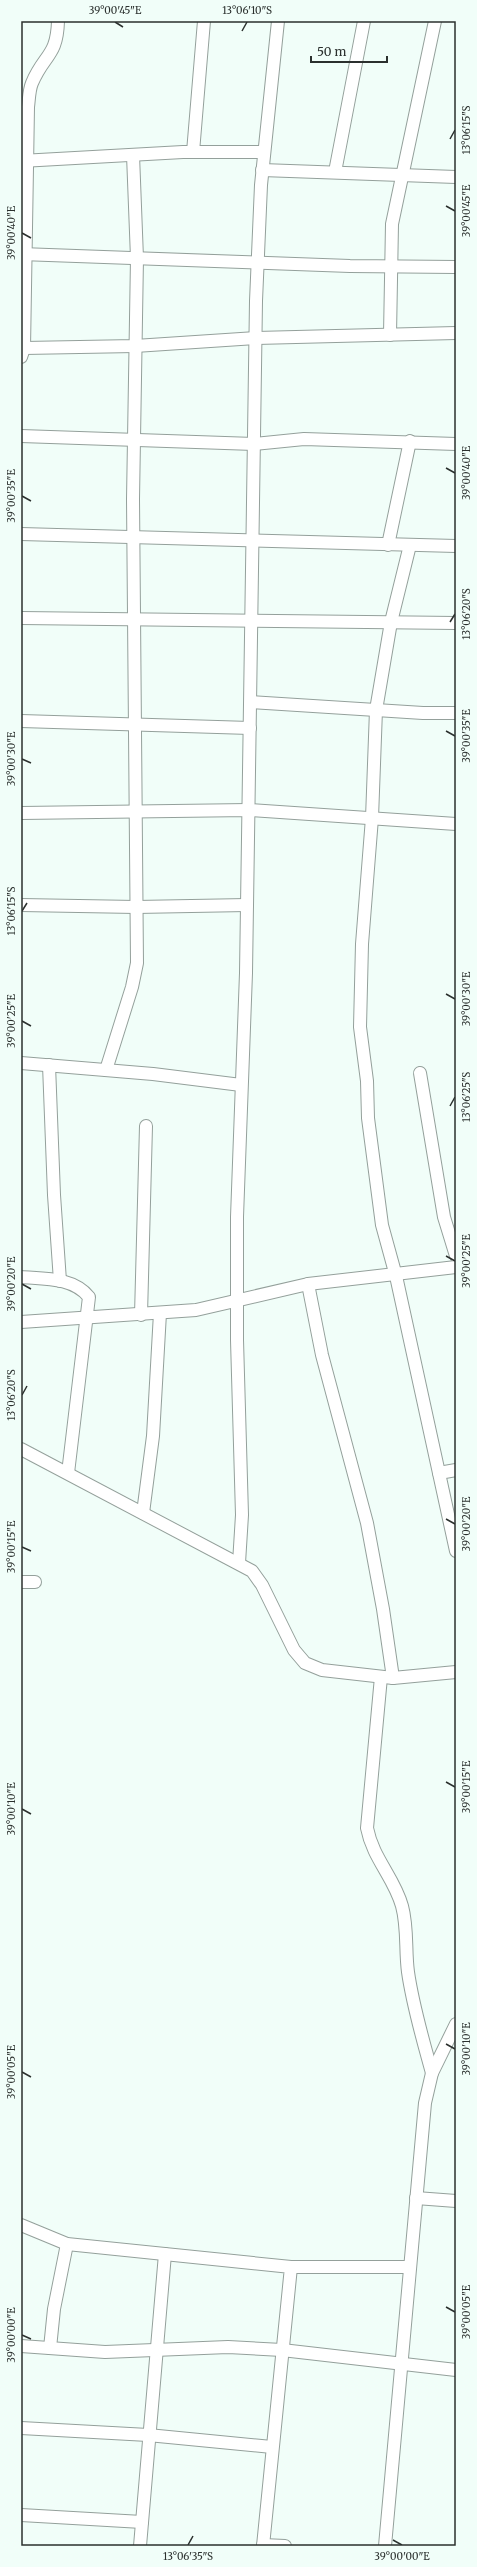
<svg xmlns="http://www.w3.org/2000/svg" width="477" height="2567" font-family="Merriweather,serif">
<rect width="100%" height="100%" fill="#f1fef9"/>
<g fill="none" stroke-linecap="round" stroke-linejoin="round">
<defs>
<g id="minor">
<path d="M 193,152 L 204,21"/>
<path d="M 21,161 L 183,152 L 263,152"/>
<path d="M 262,170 L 456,177"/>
<path d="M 335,172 L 364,21"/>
<path d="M 21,254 L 350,266 L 456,267"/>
<path d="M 390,335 L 392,224 L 435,21"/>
<path d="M 24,348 L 135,346 L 256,338 L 456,333"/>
<path d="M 21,357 L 24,348 L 28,107 C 29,100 29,90 32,83 C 44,54 57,57 58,21"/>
<path d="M 21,436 L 254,444 L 304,439 L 456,444"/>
<path d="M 21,534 L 456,546"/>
<path d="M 388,545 L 410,441"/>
<path d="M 410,545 L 391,622 L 376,710 L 372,818 L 362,944 L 360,1027 L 367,1081 L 368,1118 L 382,1225 L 396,1276 L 456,1551"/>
<path d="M 21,618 L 456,623"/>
<path d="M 251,702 L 423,713 L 456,713"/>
<path d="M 21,721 L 250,728"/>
<path d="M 21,813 L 249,810 L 456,824"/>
<path d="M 21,905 L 136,907 L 247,905"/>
<path d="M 21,1063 L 153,1074 L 241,1085"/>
<path d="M 49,1065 L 54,1195 L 60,1281"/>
<path d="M 106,1070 L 132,987 L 137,963 L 133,499 L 137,258 L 133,155"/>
<path d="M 420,1073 L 444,1217 L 456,1256"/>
<path d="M 21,1277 C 44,1279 73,1277 89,1297 L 68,1473"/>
<path d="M 308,1284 L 322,1355 L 367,1523 L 383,1609 L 393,1678"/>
<path d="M 141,1315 L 146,1126"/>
<path d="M 21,1322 L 196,1310 L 308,1284 L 456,1267"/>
<path d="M 21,1449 L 252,1571 L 262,1585 L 294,1650 L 305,1663 L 322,1670 L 393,1678 L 456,1672"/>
<path d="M 439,1473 L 456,1470"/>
<path d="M 143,1513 L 153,1436 L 160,1313"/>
<path d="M 239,1563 L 242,1515 L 237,1340 L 237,1217 L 246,973 L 256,301 L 261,185 L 278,21"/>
<path d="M 21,1582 L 35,1582"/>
<path d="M 381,1677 L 367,1828 C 373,1859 394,1877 402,1906 C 408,1928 405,1950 408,1972 C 413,2007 423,2040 432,2073"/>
<path d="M 416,2198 L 456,2201"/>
<path d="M 21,2225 L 67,2244 L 291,2267 L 263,2546"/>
<path d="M 291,2267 L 410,2267"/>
<path d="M 21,2346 L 105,2352 L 228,2347 L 282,2350 L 456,2370"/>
<path d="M 50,2348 L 54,2309 L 67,2244"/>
<path d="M 21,2428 L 148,2435 L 272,2447"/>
<path d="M 21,2515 L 142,2522"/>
<path d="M 263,2545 L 285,2546"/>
<path d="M 140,2546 L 165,2254"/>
<path d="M 385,2546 L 425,2103 L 432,2073 L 456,2024"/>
</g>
</defs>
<use href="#minor" stroke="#94a09b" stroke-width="14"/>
<use href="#minor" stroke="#fff" stroke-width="12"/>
</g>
<path fill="none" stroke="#2b302e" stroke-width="1.5" d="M 115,22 L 123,27M 242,31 L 247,22M 450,139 L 455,130M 446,206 L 455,211M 22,233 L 31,238M 446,468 L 455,473M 22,496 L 31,501M 450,622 L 455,614M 446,731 L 455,736M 22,759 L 31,763M 22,911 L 27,903M 446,994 L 455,999M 22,1021 L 31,1026M 450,1106 L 455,1097M 446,1256 L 455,1261M 22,1284 L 31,1289M 22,1395 L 27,1386M 446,1519 L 455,1524M 22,1547 L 31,1551M 446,1782 L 455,1787M 22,1809 L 31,1814M 446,2044 L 455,2049M 22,2072 L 31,2077M 446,2307 L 455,2312M 22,2335 L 31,2339M 393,2540 L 402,2545M 188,2545 L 193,2536"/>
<rect width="477" height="2567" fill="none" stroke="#f1fef9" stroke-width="44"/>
<path d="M311 56v6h76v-6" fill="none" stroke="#2b302e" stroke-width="2"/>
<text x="317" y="56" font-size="12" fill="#2b302e" stroke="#f1fef9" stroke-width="3" paint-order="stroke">50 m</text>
<rect x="22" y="22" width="433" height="2523" fill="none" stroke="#2b302e" stroke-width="1.5"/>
<g font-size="10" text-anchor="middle" fill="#2b302e">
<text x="115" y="14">39°00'45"E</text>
<text x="247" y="14">13°06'10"S</text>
<text transform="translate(466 130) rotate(-90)" y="4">13°06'15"S</text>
<text transform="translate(466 211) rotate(-90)" y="4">39°00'45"E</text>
<text transform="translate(11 233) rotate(-90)" y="4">39°00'40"E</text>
<text transform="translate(466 473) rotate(-90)" y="4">39°00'40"E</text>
<text transform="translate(11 496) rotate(-90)" y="4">39°00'35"E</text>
<text transform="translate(466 614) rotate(-90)" y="4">13°06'20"S</text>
<text transform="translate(466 736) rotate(-90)" y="4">39°00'35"E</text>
<text transform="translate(11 759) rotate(-90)" y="4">39°00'30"E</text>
<text transform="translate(11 911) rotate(-90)" y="4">13°06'15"S</text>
<text transform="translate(466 999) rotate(-90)" y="4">39°00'30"E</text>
<text transform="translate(11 1021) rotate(-90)" y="4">39°00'25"E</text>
<text transform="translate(466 1097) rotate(-90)" y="4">13°06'25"S</text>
<text transform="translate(466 1261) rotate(-90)" y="4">39°00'25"E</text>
<text transform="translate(11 1284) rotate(-90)" y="4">39°00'20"E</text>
<text transform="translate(11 1395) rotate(-90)" y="4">13°06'20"S</text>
<text transform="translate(466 1524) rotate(-90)" y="4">39°00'20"E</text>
<text transform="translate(11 1547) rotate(-90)" y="4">39°00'15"E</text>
<text transform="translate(466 1787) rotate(-90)" y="4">39°00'15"E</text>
<text transform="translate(11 1809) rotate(-90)" y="4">39°00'10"E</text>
<text transform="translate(466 2049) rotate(-90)" y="4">39°00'10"E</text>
<text transform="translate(11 2072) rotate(-90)" y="4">39°00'05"E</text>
<text transform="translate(466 2312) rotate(-90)" y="4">39°00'05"E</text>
<text transform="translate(11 2335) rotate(-90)" y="4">39°00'00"E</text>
<text x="188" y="2560">13°06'35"S</text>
<text x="402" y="2560">39°00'00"E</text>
</g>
</svg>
